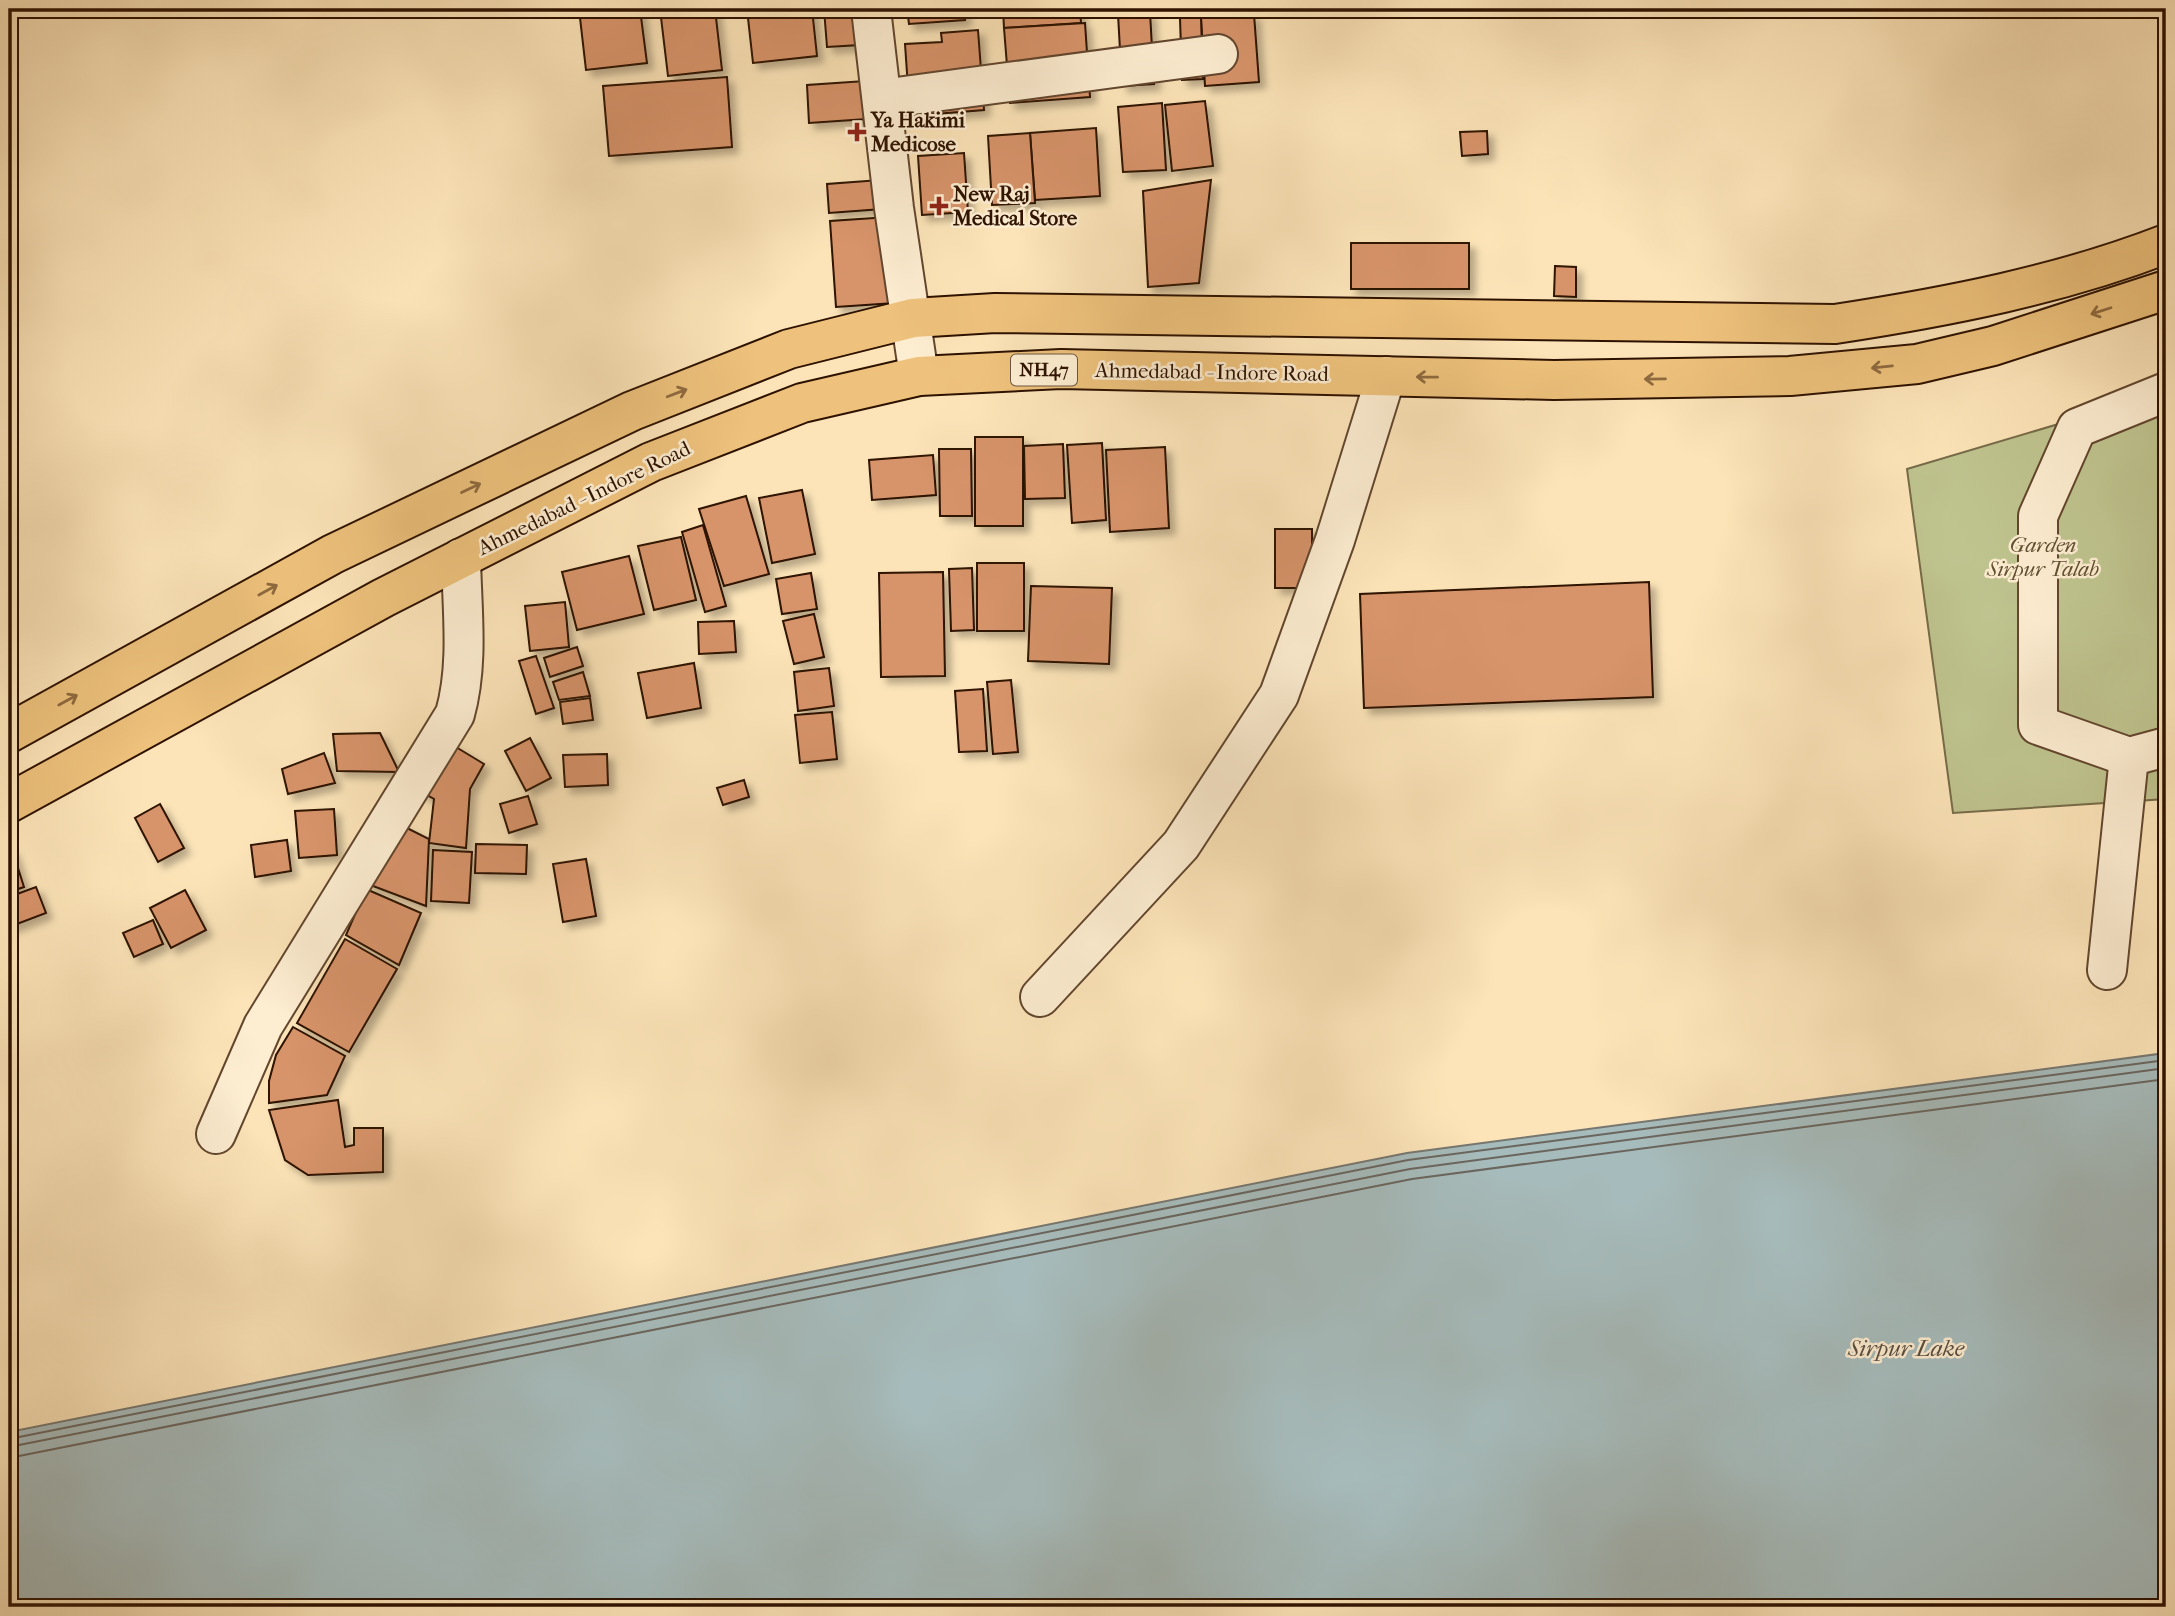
<svg xmlns="http://www.w3.org/2000/svg" width="2175" height="1616" font-family="'IM FELL French Canon',serif">
<defs>
<filter id="shadow"><feDropShadow dx="6" dy="6" stdDeviation="3.5" flood-color="#0004"/></filter>
</defs>
<rect width="100%" height="100%" fill="#fce4b8"/>
<filter id="stains"><feTurbulence type="fractalNoise" baseFrequency=".00286" numOctaves="4"/><feColorMatrix values="0 0 0 0 .2 0 0 0 0 .09 0 0 0 0 .02 0 0 0 .5 -.17"/></filter>
<radialGradient id="worn" r=".72"><stop offset=".6" stop-color="#630" stop-opacity="0"/><stop offset="1" stop-color="#630" stop-opacity=".3"/></radialGradient>
<path fill="#bfc48f" stroke="#766b48" stroke-width="2" d="M 2166,392 L 2166,799 L 1953,813 L 1907,469 Z"/>
<path fill="#a6bbbb" stroke="#767770" stroke-width="2" d="M 2166,1053 L 2166,1607 L 9,1607 L 9,1432 L 1407,1153 Z"/>
<g fill="none" stroke-linecap="round" stroke-linejoin="round">
<g stroke="#6a665e" stroke-width="2">
<path d="M 9,1439 L 1408,1160 L 2166,1060"/>
<path d="M 9,1447 L 1410,1169 L 2166,1068"/>
<path d="M 9,1458 L 1412,1179 L 2166,1079"/>
</g>
</g>
<g fill="#d7936b" stroke="#2e1200" stroke-width="2" filter="url(#shadow)">
<path d="M 579,9 L 640,9 L 647,63 L 586,70 Z"/>
<path d="M 660,9 L 715,9 L 722,70 L 668,76 Z"/>
<path d="M 747,9 L 812,9 L 817,56 L 753,63 Z"/>
<path d="M 824,9 L 855,9 L 860,45 L 827,47 Z"/>
<path d="M 907,9 L 964,9 L 965,20 L 909,24 Z"/>
<path d="M 1003,9 L 1080,9 L 1081,23 L 1004,28 Z"/>
<path d="M 1150,12 L 1154,84 L 1122,86 L 1118,14 Z"/>
<path d="M 1254,14 L 1259,82 L 1205,86 L 1201,18 Z"/>
<path d="M 1180,18 L 1201,18 L 1203,79 L 1182,80 Z"/>
<path d="M 1085,23 L 1090,97 L 1010,103 L 1004,28 Z"/>
<path d="M 978,30 L 984,110 L 910,116 L 905,44 L 942,42 L 941,33 Z"/>
<path d="M 727,77 L 732,147 L 609,156 L 603,86 Z"/>
<path d="M 865,81 L 867,119 L 809,123 L 807,85 Z"/>
<path d="M 1205,101 L 1213,166 L 1172,171 L 1165,105 Z"/>
<path d="M 1162,103 L 1166,170 L 1123,172 L 1118,107 Z"/>
<path d="M 1096,128 L 1100,196 L 1035,200 L 1030,133 Z"/>
<path d="M 1487,131 L 1488,154 L 1462,156 L 1460,132 Z"/>
<path d="M 1030,133 L 1035,203 L 992,205 L 988,136 Z"/>
<path d="M 964,153 L 968,212 L 922,215 L 918,156 Z"/>
<path d="M 880,180 L 882,209 L 829,213 L 827,184 Z"/>
<path d="M 1211,180 L 1199,283 L 1148,287 L 1143,191 Z"/>
<path d="M 889,217 L 895,303 L 836,307 L 830,221 Z"/>
<rect x="1351" y="243" width="118" height="46"/>
<path d="M 1555,266 L 1576,267 L 1576,297 L 1554,296 Z"/>
<rect x="975" y="437" width="48" height="89"/>
<path d="M 1102,443 L 1106,520 L 1072,523 L 1067,445 Z"/>
<path d="M 1063,444 L 1065,498 L 1025,499 L 1024,446 Z"/>
<path d="M 1165,447 L 1169,528 L 1110,532 L 1106,450 Z"/>
<path d="M 939,449 L 971,449 L 972,516 L 940,516 Z"/>
<path d="M 933,455 L 936,495 L 872,500 L 869,460 Z"/>
<path d="M 802,490 L 815,554 L 772,563 L 759,498 Z"/>
<path d="M 746,496 L 769,574 L 724,586 L 699,509 Z"/>
<path d="M 703,525 L 726,606 L 705,612 L 682,532 Z"/>
<rect x="1275" y="529" width="37" height="59"/>
<path d="M 681,537 L 696,600 L 654,610 L 638,546 Z"/>
<path d="M 629,556 L 644,614 L 577,630 L 562,572 Z"/>
<rect x="977" y="563" width="47" height="68"/>
<path d="M 972,568 L 974,630 L 951,631 L 949,569 Z"/>
<path d="M 943,572 L 945,676 L 881,677 L 879,573 Z"/>
<path d="M 811,573 L 817,609 L 782,614 L 776,579 Z"/>
<path d="M 1649,582 L 1653,697 L 1364,708 L 1360,594 Z"/>
<path d="M 1031,586 L 1112,588 L 1109,664 L 1028,661 Z"/>
<path d="M 565,602 L 569,647 L 530,651 L 525,606 Z"/>
<path d="M 814,614 L 824,657 L 794,664 L 783,621 Z"/>
<path d="M 734,621 L 736,652 L 699,654 L 698,622 Z"/>
<path d="M 577,647 L 583,666 L 550,677 L 544,658 Z"/>
<path d="M 536,656 L 554,708 L 536,714 L 519,661 Z"/>
<path d="M 694,663 L 701,708 L 647,718 L 638,673 Z"/>
<path d="M 829,668 L 834,706 L 798,711 L 794,672 Z"/>
<path d="M 583,672 L 590,696 L 559,700 L 553,682 Z"/>
<path d="M 1011,680 L 1018,752 L 993,754 L 987,682 Z"/>
<path d="M 983,689 L 987,751 L 959,752 L 955,691 Z"/>
<path d="M 590,698 L 593,720 L 563,724 L 560,702 Z"/>
<path d="M 832,712 L 837,759 L 800,763 L 795,715 Z"/>
<path d="M 380,733 L 399,772 L 337,771 L 333,734 Z"/>
<path d="M 530,738 L 551,778 L 526,791 L 505,751 Z"/>
<path d="M 446,741 L 484,764 L 470,789 L 466,848 L 429,843 L 434,799 L 418,790 Z"/>
<path d="M 324,753 L 335,783 L 288,794 L 282,769 Z"/>
<path d="M 607,754 L 608,785 L 565,787 L 563,755 Z"/>
<path d="M 744,780 L 749,797 L 723,805 L 717,788 Z"/>
<path d="M 528,796 L 537,824 L 509,833 L 500,804 Z"/>
<path d="M 160,804 L 184,848 L 158,862 L 135,818 Z"/>
<path d="M 334,809 L 337,855 L 299,858 L 295,811 Z"/>
<path d="M 397,823 L 429,839 L 426,906 L 365,883 Z"/>
<path d="M 287,840 L 291,871 L 255,877 L 251,845 Z"/>
<path d="M 476,844 L 527,845 L 526,874 L 475,873 Z"/>
<path d="M 12,849 L 24,887 L 9,892 L 9,850 Z"/>
<path d="M 433,850 L 472,852 L 469,903 L 431,901 Z"/>
<path d="M 586,859 L 596,916 L 563,922 L 553,864 Z"/>
<path d="M 36,887 L 46,913 L 9,927 L 9,897 Z"/>
<path d="M 366,889 L 421,913 L 399,965 L 346,935 Z"/>
<path d="M 185,890 L 206,930 L 171,948 L 150,908 Z"/>
<path d="M 153,920 L 163,944 L 134,957 L 123,933 Z"/>
<path d="M 345,939 L 397,969 L 349,1052 L 297,1023 Z"/>
<path d="M 293,1027 L 345,1056 L 327,1095 L 269,1103 L 269,1081 L 276,1055 Z"/>
<path d="M 338,1100 L 345,1147 L 354,1145 L 354,1128 L 383,1128 L 383,1172 L 308,1175 L 285,1160 L 269,1110 Z"/>
</g>
<g fill="none" stroke-linecap="round" stroke-linejoin="round">
<defs>
<g id="street">
<path d="M 871,9 L 894,208 L 919,376"/>
<path d="M 882,99 L 1218,54"/>
<path d="M 2166,392 L 2077,428 L 2038,516 L 2038,725 L 2129,757 L 2166,747"/>
<path d="M 2107,970 L 2129,757"/>
<path d="M 1040,997 L 1181,845 L 1279,695 L 1335,540 L 1386,376"/>
<path d="M 216,1134 L 263,1026 L 455,714 C 469,664 462,610 461,558"/>
</g>
<g id="highway">
<path d="M 9,733 L 333,554 L 632,411 L 789,349 L 913,318 L 995,313 L 1835,324 C 1947,307 2060,285 2166,244"/>
<path d="M 9,803 L 383,598 L 651,462 L 802,403 L 919,376 L 1061,369 L 1554,380 L 1790,376 L 1917,364 L 1993,346 L 2166,290"/>
</g>
</defs>
<use href="#street" stroke="#62462e" stroke-width="42"/>
<use href="#highway" stroke="#2e1200" stroke-width="42"/>
<use href="#street" stroke="#fdedd1" stroke-width="38"/>
<use href="#highway" stroke="#eec27c" stroke-width="38"/>
</g>
<defs><path id="oneway-shaft" d="M-6 0H5M1.5-3L5.5 0L1.5 3" fill="none" stroke-width="1.6" stroke-linecap="round" stroke-linejoin="round" transform="scale(1.75)"/></defs>
<g stroke="#8e6a3e">
<use href="#oneway-shaft" transform="translate(2101 311) rotate(162)"/>
<use href="#oneway-shaft" transform="translate(1882 367) rotate(174)"/>
<use href="#oneway-shaft" transform="translate(1427 377) rotate(-179)"/>
<use href="#oneway-shaft" transform="translate(1655 379) rotate(179)"/>
<use href="#oneway-shaft" transform="translate(677 393) rotate(-21)"/>
<use href="#oneway-shaft" transform="translate(471 488) rotate(-26)"/>
<use href="#oneway-shaft" transform="translate(268 590) rotate(-29)"/>
<use href="#oneway-shaft" transform="translate(68 700) rotate(-29)"/>
</g>
<g fill="#8f2418" stroke="#fdedd1" stroke-width="2.5">
<path d="M853.5 121.5h7v7h7v7h-7v7h-7v-7h-7v-7h7z"/>
<path d="M935.5 195.5h7v7h7v7h-7v7h-7v-7h-7v-7h7z"/>
</g>
<g text-anchor="middle" dominant-baseline="central" stroke-width="5" stroke-linejoin="round" paint-order="stroke">
<rect fill="#fdedd1" stroke="#6c543f" stroke-width="2" x="1011" y="354.5" width="66" height="31" rx="5"/>
<g font-size="19" font-weight="bold" fill="#2e1200">
<text x="1044" y="370">NH47</text>
</g>
<g font-size="21" font-weight="bold" fill="#2e1200" stroke="#fdedd1" text-anchor="start">
<text x="871" y="120">Ya Hakimi<tspan x="871" dy="24">Medicose</tspan></text>
<text x="953" y="194">New Raj<tspan x="953" dy="24">Medical Store</tspan></text>
</g>
<g font-size="21" fill="#2e1200" stroke="#fdedd1">
<text transform="translate(1212 372) rotate(1)">Ahmedabad - Indore Road</text>
<text transform="translate(584 498) rotate(-26)">Ahmedabad - Indore Road</text>
</g>
<g font-size="21" font-style="italic" fill="#615032" stroke="#fdedd1">
<text x="2043" y="545">Garden<tspan x="2043" dy="24">Sirpur Talab</tspan></text>
</g>
<g font-size="23" font-style="italic" fill="#584d41" stroke="#fdedd1">
<text x="1906" y="1348">Sirpur Lake</text>
</g>
</g>
<rect width="2175" height="1616" fill="none" stroke="#fce4b8" stroke-width="35"/>
<rect x="10" y="10" width="2154" height="1595" fill="none" stroke="#2e1200" stroke-width="3.5"/>
<rect x="18" y="18" width="2140" height="1581" fill="none" stroke="#2e1200" stroke-width="2"/>
<rect width="100%" height="100%" filter="url(#stains)"/>
<rect width="100%" height="100%" fill="url(#worn)"/>
</svg>
